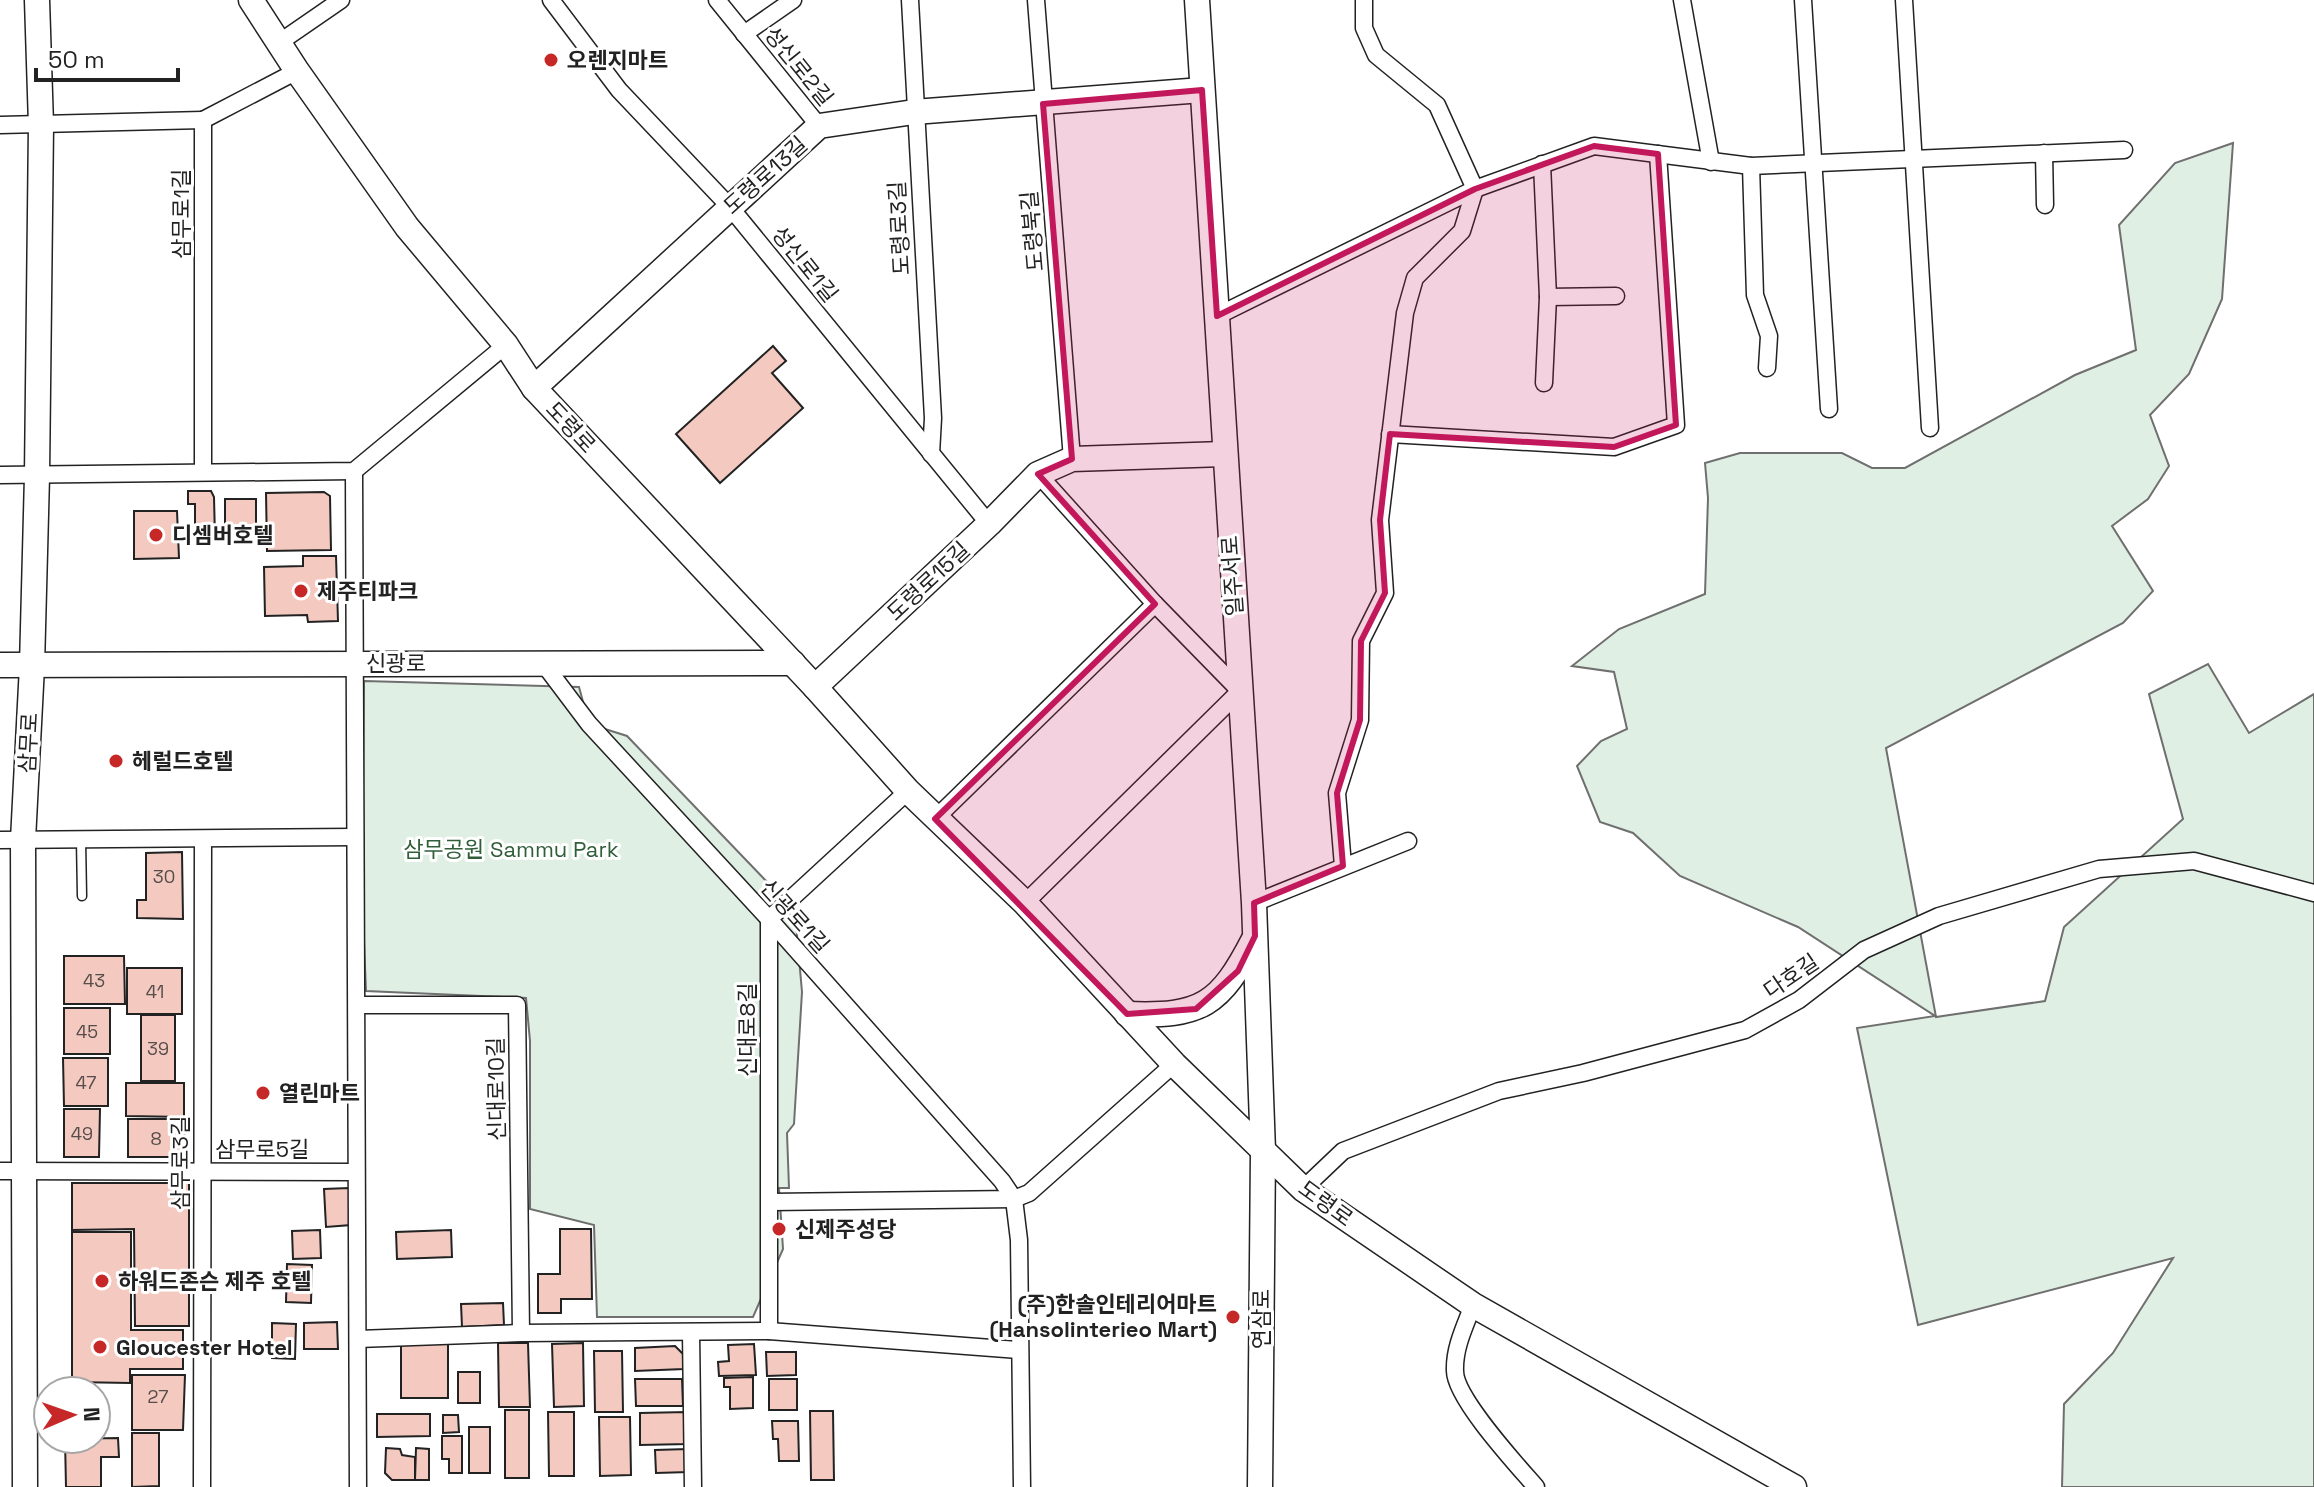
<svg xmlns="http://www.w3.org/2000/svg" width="2314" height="1487" font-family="'Space Grotesk','Noto Sans KR',sans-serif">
<rect width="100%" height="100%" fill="#fff"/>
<g fill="#e0efe3" stroke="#6f6f6f" stroke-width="2">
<path d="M 2233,143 L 2222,299 L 2189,374 L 2150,415 L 2169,466 L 2148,499 L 2112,526 L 2153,591 L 2123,623 L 1886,748 L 1936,1017 L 2045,1001 L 2064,927 L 2183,819 L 2149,694 L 2208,664 L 2249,733 L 2314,694 L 2314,1487 L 2062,1487 L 2064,1404 L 2113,1353 L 2173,1258 L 1918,1325 L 1857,1028 L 1935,1016 L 1798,927 L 1680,876 L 1633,833 L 1600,822 L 1577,766 L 1601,741 L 1627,729 L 1614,672 L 1572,666 L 1619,629 L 1705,594 L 1708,498 L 1705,463 L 1740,453 L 1842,453 L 1872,468 L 1905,468 L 2075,375 L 2136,350 L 2119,225 L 2175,163 Z"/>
<path d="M 364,681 L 579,687 L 589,724 L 627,736 L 769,884 L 796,924 L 802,992 L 794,1124 L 787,1133 L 789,1188 L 779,1188 L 783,1249 L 753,1317 L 597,1317 L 594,1225 L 530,1209 L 530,1041 L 526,998 L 366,991 L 362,893 Z"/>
</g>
<g fill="#f3c9c0" stroke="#222" stroke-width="2">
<path d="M 773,346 L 786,361 L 772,373 L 803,408 L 720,483 L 676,434 Z"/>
<path d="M 188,491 L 211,491 L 214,497 L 215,538 L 195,538 L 195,504 L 188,504 Z"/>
<path d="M 324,492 L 330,496 L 331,550 L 267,551 L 266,493 Z"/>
<rect x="225" y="499" width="31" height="32"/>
<path d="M 134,511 L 177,511 L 179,558 L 134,559 Z"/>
<path d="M 303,556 L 336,556 L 338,621 L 308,622 L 307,615 L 265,616 L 264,567 L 303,566 Z"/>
<path d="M 182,852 L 183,919 L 137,918 L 137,900 L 146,900 L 146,853 Z"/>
<path d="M 64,956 L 124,956 L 125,1004 L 64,1004 Z"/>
<rect x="127" y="968" width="55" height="46"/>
<rect x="64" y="1008" width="46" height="46"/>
<rect x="141" y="1015" width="34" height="66"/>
<path d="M 63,1058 L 108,1058 L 108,1106 L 64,1106 Z"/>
<path d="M 126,1083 L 184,1083 L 184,1117 L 126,1116 Z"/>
<path d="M 64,1109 L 100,1109 L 99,1157 L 64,1157 Z"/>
<path d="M 128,1119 L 184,1119 L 185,1157 L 128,1157 Z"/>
<path d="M 72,1183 L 189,1183 L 189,1326 L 135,1326 L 134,1229 L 72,1230 Z"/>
<path d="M 349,1188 L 351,1225 L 326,1227 L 324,1189 Z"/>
<path d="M 560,1229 L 591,1229 L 592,1299 L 561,1299 L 561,1313 L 538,1313 L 538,1274 L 560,1274 Z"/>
<path d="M 320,1230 L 321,1258 L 293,1259 L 292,1231 Z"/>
<path d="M 451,1230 L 452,1257 L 397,1259 L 396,1232 Z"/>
<path d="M 72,1232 L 131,1232 L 131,1330 L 183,1330 L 183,1369 L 130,1369 L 130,1383 L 72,1382 Z"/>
<path d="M 287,1264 L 312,1265 L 311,1303 L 286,1302 Z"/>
<path d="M 503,1303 L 504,1325 L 462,1327 L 461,1304 Z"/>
<path d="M 337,1322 L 338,1349 L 304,1349 L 304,1323 Z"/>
<path d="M 272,1323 L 296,1324 L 295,1359 L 272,1358 Z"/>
<rect x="401" y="1343" width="47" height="55"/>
<path d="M 498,1343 L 528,1343 L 530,1407 L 499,1407 Z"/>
<path d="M 583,1343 L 584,1406 L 554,1407 L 552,1344 Z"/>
<path d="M 754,1344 L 756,1375 L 719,1376 L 718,1362 L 729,1361 L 728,1345 Z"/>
<path d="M 675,1346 L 683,1354 L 684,1369 L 635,1371 L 635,1348 Z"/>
<path d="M 594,1351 L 622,1351 L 623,1412 L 595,1412 Z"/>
<path d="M 766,1352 L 796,1352 L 796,1375 L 767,1376 Z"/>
<rect x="458" y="1372" width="22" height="31"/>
<path d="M 132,1375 L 185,1375 L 183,1430 L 132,1430 Z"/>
<path d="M 753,1377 L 753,1408 L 730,1409 L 730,1387 L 724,1387 L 724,1378 Z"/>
<path d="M 635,1379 L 682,1379 L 683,1406 L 636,1406 Z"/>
<rect x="769" y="1379" width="28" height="31"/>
<path d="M 95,1385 L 95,1391 L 65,1391 L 65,1386 Z"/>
<rect x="505" y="1410" width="24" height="68"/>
<path d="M 810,1411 L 833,1411 L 834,1480 L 811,1480 Z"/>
<rect x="96" y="1412" width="6" height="23"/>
<path d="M 548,1412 L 574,1412 L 574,1476 L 549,1476 Z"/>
<path d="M 687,1412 L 688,1444 L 640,1445 L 640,1413 Z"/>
<path d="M 377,1414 L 430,1414 L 430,1436 L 377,1437 Z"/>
<path d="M 443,1415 L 458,1415 L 459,1432 L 443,1433 Z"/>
<path d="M 599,1417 L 630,1417 L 631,1475 L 600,1476 Z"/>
<path d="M 772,1421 L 798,1421 L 799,1461 L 779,1461 L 778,1439 L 773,1439 Z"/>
<rect x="469" y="1427" width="21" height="46"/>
<path d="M 132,1433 L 159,1433 L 159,1486 L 132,1487 Z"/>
<path d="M 442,1436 L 462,1436 L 462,1473 L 449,1473 L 449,1459 L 442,1459 Z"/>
<path d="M 118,1438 L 119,1457 L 101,1457 L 101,1487 L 66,1487 L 65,1439 Z"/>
<path d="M 386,1448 L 400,1449 L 402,1455 L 415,1457 L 415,1480 L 392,1480 L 385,1473 Z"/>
<path d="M 416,1448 L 429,1449 L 429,1480 L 415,1480 Z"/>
<path d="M 688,1449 L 689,1472 L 656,1473 L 655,1450 Z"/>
</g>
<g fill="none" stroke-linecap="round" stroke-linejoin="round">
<defs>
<path id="lane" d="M 81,840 L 82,896"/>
<g id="street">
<path d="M 551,0 L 619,90 L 730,207 L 989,524"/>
<path d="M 717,0 L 819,126"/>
<path d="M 910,0 L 933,418 L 931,454"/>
<path d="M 1036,0 L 1072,459"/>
<path d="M 1682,0 L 1711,162"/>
<path d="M 1803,0 L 1829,409"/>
<path d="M 1904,0 L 1930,428"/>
<path d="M 744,34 L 793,0"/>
<path d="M 280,42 L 341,0"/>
<path d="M 203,120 L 297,71"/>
<path d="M 0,125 L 203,120 L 203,471"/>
<path d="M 2044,153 L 2045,205"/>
<path d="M 1542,164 L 1548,297 L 1544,383"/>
<path d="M 1751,166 L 1755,295 L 1769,336 L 1767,368"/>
<path d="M 1548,297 L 1616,296"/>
<path d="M 1217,316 L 1475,189 L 1594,146 L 1751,166 L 2124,150"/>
<path d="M 1390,434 L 1614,447 L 1676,425 L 1658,154"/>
<path d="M 354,471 L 358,1487"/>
<path d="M 0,475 L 354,471 L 506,345"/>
<path d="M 543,663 L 589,724 L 769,919 L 1002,1181 L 1014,1199 L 1019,1240 L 1022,1487"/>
<path d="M 935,819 L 1155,604"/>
<path d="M 0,840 L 355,837"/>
<path d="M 1343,866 L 1337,793 L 1360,720 L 1361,641 L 1385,593 L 1380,520 L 1405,313 L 1415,278 L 1462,231 L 1475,189 L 1437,105 L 1376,55 L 1364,28 L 1364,0"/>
<path d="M 1025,903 L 1240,691 L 1155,604 L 1038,474"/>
<path d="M 1254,903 L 1408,841"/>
<path d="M 357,1005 L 517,1005 L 521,1333"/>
<path d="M 0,1171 L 356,1172"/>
<path d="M 1303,1189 L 1343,1151 L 1499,1091 L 1583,1073 L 1745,1030 L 1799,1000 L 1864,950 L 1939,916 L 2099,869 L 2194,861 L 2314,893"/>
<path d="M 770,1202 L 1014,1199 L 1029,1193 L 1174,1064"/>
<path d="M 1473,1305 C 1465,1326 1454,1348 1455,1371 C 1455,1398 1517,1465 1536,1487"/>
<path d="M 769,1331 L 769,919 L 908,791"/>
<path d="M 691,1332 L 693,1487"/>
<path d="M 358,1339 L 521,1333 L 769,1331 L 1019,1350"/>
<path d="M 202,1487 L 203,839"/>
</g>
<g id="secondary">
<path d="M 251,0 L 297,71 L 407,227 L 506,345 L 534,388 L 815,687 L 908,791 L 1025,903 L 1174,1064 L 1303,1189 L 1473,1305 L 1794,1487"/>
<path d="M 1197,0 L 1254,903 L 1263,1151 L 1260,1487"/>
<path d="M 534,388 L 819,126 L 914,112 L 1202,90"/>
<path d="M 0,665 L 793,663"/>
<path d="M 815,687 L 989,524 L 1038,474 L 1072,459 L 1224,454"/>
<path d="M 1127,1014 C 1202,1017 1220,1005 1254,939"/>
<path d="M 25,1487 L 23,840 L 32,666 L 37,476 L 41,125 L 37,0"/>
</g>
</defs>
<use href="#lane" stroke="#222" stroke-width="11"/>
<use href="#street" stroke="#222" stroke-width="19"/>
<use href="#secondary" stroke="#222" stroke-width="27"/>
<use href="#lane" stroke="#fff" stroke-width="8"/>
<use href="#street" stroke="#fff" stroke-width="16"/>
<use href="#secondary" stroke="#fff" stroke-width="24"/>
</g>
<path fill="#c2185b" fill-opacity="0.2" stroke="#c2185b" stroke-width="6" stroke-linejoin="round" d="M 1202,90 L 1217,316 L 1475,189 L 1594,146 L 1658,154 L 1676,425 L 1614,447 L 1390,434 L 1380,520 L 1385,593 L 1361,641 L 1360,720 L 1337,793 L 1343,866 L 1254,903 L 1255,936 L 1238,971 L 1196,1009 L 1127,1014 L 935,819 L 1155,604 L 1038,474 L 1072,459 L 1043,104 Z"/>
<g fill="#c62828" stroke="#fff" stroke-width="3">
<circle cx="551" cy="60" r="8"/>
<circle cx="156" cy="535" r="8"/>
<circle cx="301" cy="591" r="8"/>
<circle cx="116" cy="761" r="8"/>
<circle cx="263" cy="1093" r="8"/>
<circle cx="779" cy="1229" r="8"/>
<circle cx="102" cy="1281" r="8"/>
<circle cx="1233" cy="1317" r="8"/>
<circle cx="100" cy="1347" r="8"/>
</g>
<g text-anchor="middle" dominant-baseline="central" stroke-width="6" stroke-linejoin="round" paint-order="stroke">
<g font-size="18" fill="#564c4a">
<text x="164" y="876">30</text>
<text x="94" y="980">43</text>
<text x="155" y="991">41</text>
<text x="87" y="1031">45</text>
<text x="158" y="1048">39</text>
<text x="86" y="1082">47</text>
<text x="82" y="1133">49</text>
<text x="156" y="1138">8</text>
<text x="158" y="1396">27</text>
</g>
<g font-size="22" font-weight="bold" fill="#222" stroke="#fff" text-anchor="start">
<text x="567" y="60">오렌지마트</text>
<text x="172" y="535">디셈버호텔</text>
<text x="317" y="591">제주티파크</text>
<text x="132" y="761">헤럴드호텔</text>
<text x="279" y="1093">열린마트</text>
<text x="795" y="1229">신제주성당</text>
<text x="118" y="1281">하워드존슨 제주 호텔</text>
<text x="1217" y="1304" text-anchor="end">(주)한솔인테리어마트<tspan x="1217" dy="25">(Hansolinterieo Mart)</tspan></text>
<text x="116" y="1347">Gloucester Hotel</text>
</g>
<g font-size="22" fill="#222" stroke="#fff">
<text transform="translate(799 66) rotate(51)">성신로2길</text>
<text transform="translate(765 175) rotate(-42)">도령로13길</text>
<text transform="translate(181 214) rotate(-90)">삼무로1길</text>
<text transform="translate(899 228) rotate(-93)">도령로3길</text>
<text transform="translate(1032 231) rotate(-95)">도령북길</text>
<text transform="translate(805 264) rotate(51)">성신로1길</text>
<text transform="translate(571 427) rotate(47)">도령로</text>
<text transform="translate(1232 576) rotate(-94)">일주서로</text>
<text transform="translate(928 581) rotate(-43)">도령로15길</text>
<text x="396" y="663">신광로</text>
<text transform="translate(28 743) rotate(-87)">삼무로</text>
<text transform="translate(795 916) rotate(48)">신광로1길</text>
<text transform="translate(1791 976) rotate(-34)">다호길</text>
<text transform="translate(747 1030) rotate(-90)">신대로8길</text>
<text transform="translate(496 1089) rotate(-91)">신대로10길</text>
<text x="262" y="1149">삼무로5길</text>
<text transform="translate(180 1163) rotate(-90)">삼무로3길</text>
<text transform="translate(1326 1203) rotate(36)">도령로</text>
<text transform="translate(1261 1319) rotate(-90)">연삼로</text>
</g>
<g font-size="22" fill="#2f5e38" stroke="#fff">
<text x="511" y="849">삼무공원 Sammu Park</text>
</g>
</g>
<g transform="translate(72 1415) rotate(88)"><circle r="38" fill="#ffffff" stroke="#a7a7a7" stroke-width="2"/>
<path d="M0-6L14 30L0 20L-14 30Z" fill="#c62828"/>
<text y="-12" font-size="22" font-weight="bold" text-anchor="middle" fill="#222222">N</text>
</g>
<path d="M36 68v12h142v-12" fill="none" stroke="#222222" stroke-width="4"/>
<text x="48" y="68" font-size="24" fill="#222222" stroke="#ffffff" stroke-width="6" paint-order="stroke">50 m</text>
</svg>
